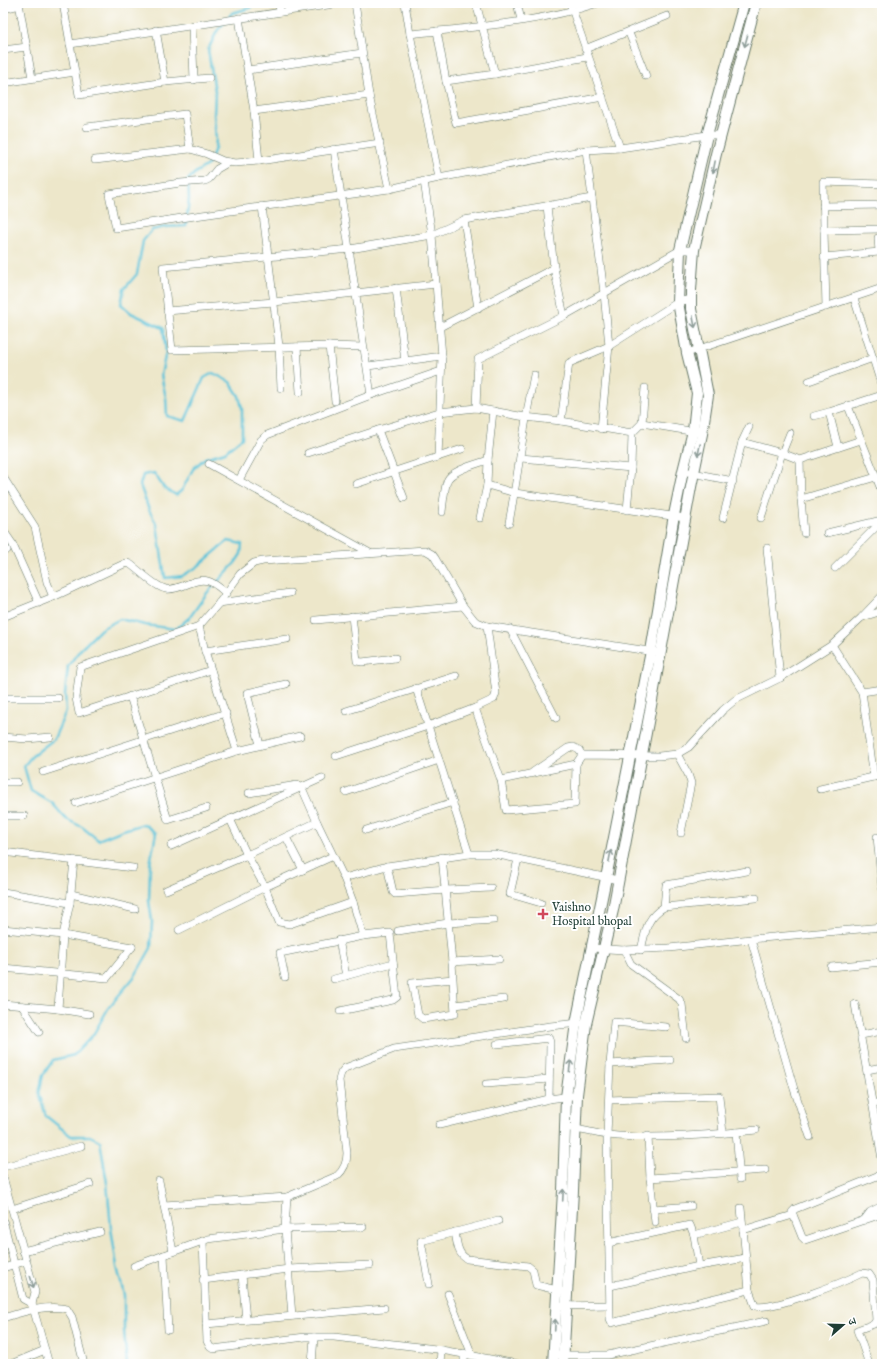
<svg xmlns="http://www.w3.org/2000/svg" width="885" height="1367" font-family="'IM FELL English','Noto Serif Devanagari',serif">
<rect width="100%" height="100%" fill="#fff"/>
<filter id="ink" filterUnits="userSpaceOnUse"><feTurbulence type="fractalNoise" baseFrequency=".025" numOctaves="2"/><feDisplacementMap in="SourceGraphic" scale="8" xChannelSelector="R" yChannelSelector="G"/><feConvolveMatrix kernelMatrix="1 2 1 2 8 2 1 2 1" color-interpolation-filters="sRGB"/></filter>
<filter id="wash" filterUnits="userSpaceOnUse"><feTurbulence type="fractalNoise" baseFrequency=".012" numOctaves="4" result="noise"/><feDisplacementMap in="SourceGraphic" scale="16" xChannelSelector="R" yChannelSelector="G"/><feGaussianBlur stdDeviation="0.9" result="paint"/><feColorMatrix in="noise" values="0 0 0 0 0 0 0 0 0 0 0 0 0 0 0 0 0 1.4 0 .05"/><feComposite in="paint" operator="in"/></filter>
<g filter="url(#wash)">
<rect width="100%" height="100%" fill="#ede7ca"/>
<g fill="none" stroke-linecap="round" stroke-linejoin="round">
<g stroke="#5cc3d9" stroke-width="2.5">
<path d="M 228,18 L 232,13 L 250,8 L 253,3"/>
<path d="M 127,1364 L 124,1331 L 124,1295 L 117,1267 L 111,1228 L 107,1183 L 100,1141 L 90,1136 L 71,1136 L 46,1116 L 39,1093 L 43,1075 L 53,1060 L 74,1055 L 93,1035 L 109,1007 L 135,976 L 151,948 L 152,921 L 149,901 L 150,864 L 156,833 L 144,824 L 123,830 L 98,840 L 82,827 L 66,819 L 52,803 L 31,791 L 24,766 L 31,757 L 54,739 L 66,711 L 65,694 L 68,666 L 80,650 L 101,629 L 120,619 L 145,625 L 176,629 L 190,617 L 207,593 L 235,563 L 241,554 L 242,544 L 228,541 L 197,567 L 182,576 L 165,578 L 157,525 L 149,510 L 140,485 L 143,475 L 154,473 L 164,488 L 176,495 L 182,490 L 193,469 L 205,458 L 225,452 L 242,438 L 242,408 L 239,396 L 230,382 L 213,373 L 204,378 L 185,421 L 167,416 L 166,398 L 161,375 L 166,352 L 163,328 L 131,313 L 121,304 L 124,289 L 137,274 L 143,241 L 152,230 L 165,227 L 186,226 L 189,199 L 188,180 L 195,173 L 209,164 L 215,148 L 216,140 L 214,115 L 215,91 L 208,50 L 217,31 L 225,22"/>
</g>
</g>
</g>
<g filter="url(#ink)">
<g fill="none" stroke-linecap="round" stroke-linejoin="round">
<defs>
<g id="street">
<path d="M 19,3 L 32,78"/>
<path d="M 63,3 L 79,95 L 165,82 L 209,78"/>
<path d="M 279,3 L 280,12"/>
<path d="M 355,3 L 369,95 L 389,189"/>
<path d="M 405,3 L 410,34 L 439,178"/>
<path d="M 476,3 L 495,74"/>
<path d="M 517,3 L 521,20"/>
<path d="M 570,3 L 620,148"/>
<path d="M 3,9 L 20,5"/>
<path d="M 239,18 L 254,111 L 259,161"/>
<path d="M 192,26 L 194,80"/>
<path d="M 156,30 L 165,82"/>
<path d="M 437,31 L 446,81 L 456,123 L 603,97"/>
<path d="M 629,33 L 646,76"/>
<path d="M 410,34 C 473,27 538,23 598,3"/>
<path d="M 70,44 L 341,3"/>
<path d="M 585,49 L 667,16"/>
<path d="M 3,50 L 27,47"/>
<path d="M 248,70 L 362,53"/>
<path d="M 446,81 L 495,74 L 587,57"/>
<path d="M 3,83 L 75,72"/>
<path d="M 254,111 L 369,95"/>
<path d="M 87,127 L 185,114 L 190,149 L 207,154 L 223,161 L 235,163 L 259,161 L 380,143"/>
<path d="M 334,149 L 371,395"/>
<path d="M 586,150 L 604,293 L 609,346 L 601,429"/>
<path d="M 95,160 L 190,149"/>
<path d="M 229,162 L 217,169 L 209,179 L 205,181 L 180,183 L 109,194 L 116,228 L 195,216 L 389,189 L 439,178 L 586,150 L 620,148 L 707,135 L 721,135"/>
<path d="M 424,181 L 432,235 L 442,356 L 438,457"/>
<path d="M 262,206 L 279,346 L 281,388"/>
<path d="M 547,206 L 554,268 L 564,316"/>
<path d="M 823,206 L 882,205"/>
<path d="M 464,220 L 478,308"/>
<path d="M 824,230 L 823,182 L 882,184"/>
<path d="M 824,257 L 879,252 L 878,238 L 882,238"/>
<path d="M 396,288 L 405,361"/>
<path d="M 854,298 L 882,387"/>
<path d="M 826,307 L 824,230 L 882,229"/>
<path d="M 167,311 L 274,302 L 436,284"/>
<path d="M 440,327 L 554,268"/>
<path d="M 329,346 L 335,401"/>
<path d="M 297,347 L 300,392"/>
<path d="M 363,347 L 329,346 L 172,350 L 163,267 L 350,249 L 432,235 L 464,220 L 592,198"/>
<path d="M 687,353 L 882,288"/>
<path d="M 368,366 L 442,356"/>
<path d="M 809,381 L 873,358"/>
<path d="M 848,406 L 882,492"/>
<path d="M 476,408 L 478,359 L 564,316 L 680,250 L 694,250"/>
<path d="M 829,412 L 838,447"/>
<path d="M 814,416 L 829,412 L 882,395"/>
<path d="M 561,421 L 569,363 L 609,346 L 678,302 L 691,299"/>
<path d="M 642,423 L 696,432"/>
<path d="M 378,430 L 404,498"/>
<path d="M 742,442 L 782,453 L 800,460 L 861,440"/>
<path d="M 308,453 L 378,430 L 439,412 L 476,408 L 525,417 L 561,421 L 632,433"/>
<path d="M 521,458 L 631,468"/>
<path d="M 800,460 L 801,499 L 804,533"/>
<path d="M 209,464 L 370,553"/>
<path d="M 683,471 L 733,481"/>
<path d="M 3,477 L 35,527 L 47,582 L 53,597"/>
<path d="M 239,480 L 261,440 L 267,435 L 371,395 L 441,371"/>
<path d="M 356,484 L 462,449"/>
<path d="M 487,485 L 515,493 L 685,518"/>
<path d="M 801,499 L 876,477"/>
<path d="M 627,510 L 631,468 L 632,433 L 642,423 L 645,388"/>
<path d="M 442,512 C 443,503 444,491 447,481 C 451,470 477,464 488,460"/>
<path d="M 480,518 L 487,485 L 488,460 L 493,411"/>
<path d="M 723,518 L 742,442 L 749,427"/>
<path d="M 761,518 L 782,453 L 790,433"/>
<path d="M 509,523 C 518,474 524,424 534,375"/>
<path d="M 3,530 L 12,543 L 39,603"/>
<path d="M 827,533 L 882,520"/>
<path d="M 767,548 L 780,678"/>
<path d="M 3,552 L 7,550"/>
<path d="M 835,568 L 882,521"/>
<path d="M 219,603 L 290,593"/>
<path d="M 352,616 L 357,661 L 362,662 L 395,658"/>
<path d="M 3,617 L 53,597 L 126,563 L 130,564 C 139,570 155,587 166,589 C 180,591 194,577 208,581 C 215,583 221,589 226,593"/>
<path d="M 863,617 L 882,611"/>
<path d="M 316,620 L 463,606"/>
<path d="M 199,626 L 205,651 L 237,751"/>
<path d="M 510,629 L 556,718"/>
<path d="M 832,645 L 862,692 L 874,777"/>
<path d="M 205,651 L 287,639"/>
<path d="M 3,660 L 3,675"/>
<path d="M 211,670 L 79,713 L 76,698 L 80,667 L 199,626 L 219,603 L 240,574 L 254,563 L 263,561 L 425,550 L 432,554 L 435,558 L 463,606 L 475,621 L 487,626 L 655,652"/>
<path d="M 416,688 L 469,854"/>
<path d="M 862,692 L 882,689"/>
<path d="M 130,696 L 168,820 L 206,808"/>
<path d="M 3,698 L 58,698"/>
<path d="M 475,708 L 501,780 L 506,810 L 575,804 L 576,764"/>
<path d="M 346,711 L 456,676"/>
<path d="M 3,737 L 27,739 L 50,737"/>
<path d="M 260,745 L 247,693 L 286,684"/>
<path d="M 677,754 L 688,774 L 691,783 L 681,833"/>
<path d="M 336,756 L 428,726 L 475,708 L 494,699 L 496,693 L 487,626"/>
<path d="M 43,772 L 226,713"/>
<path d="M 533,772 L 568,748 L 573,747 L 579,750 L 582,755"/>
<path d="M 501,780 L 576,764 L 582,755 L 659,756 L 677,754 L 689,747 L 723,710 L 735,700 L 780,678 L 832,645 L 861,618 L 882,596"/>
<path d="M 3,782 L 17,782"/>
<path d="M 820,789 L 882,775"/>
<path d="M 346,792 L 439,760"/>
<path d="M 249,793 L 297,785 L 302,788 L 317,822 L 344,878 L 353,902 L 363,936"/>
<path d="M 76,803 L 237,751 L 300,736"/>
<path d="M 3,816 L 24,816"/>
<path d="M 230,819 L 247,855 L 265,887 L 279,922 L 290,924 L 353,902"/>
<path d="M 366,830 L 453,802"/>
<path d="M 286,837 L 303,870"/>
<path d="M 877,837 L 882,887"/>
<path d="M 171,846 L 322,778"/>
<path d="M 3,852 L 133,868"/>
<path d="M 442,857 L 452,962 L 455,1014 L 423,1019 L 418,1015 L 412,983 L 453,979"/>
<path d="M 518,859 L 510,894 L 541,903"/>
<path d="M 387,866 L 393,892 L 395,894 L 446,890 L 491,888"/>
<path d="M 344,878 L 387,866 L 469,854 L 494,854 L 618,880"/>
<path d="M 166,890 L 247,855 L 317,822"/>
<path d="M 3,892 L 70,903"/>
<path d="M 71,894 L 135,909"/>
<path d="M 664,907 L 666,885 L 747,871"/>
<path d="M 3,929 L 63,935 L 132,947"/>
<path d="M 179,930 L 265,887 L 333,856"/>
<path d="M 398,931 L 448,923 L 494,920"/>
<path d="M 751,939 L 794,1089 L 810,1137"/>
<path d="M 339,940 L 346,976"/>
<path d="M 592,948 L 624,950 L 669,948 L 751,939 L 882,927"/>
<path d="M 624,950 L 631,964 L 679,999 L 682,1004 L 686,1038"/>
<path d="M 641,950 C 646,930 646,918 664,907 L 756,898"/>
<path d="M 452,962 L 499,959"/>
<path d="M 831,967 L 882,962"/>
<path d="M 3,968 L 107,978 L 132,947"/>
<path d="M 285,977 L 280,953 L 363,936 L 390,933 L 397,997 L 393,1000 L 340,1011"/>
<path d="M 334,979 L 393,963"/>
<path d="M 3,1004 L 58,1009 L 89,1014"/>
<path d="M 855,1004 L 882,1159"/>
<path d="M 455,1005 L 504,999"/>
<path d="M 22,1006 L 39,1032"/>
<path d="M 58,1009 L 63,935 L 70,903 L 74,860"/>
<path d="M 666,1027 L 614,1022 L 610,1064 L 607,1135 L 610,1319 L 612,1323 L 615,1322 L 749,1290"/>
<path d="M 861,1035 L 882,1031"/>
<path d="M 497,1044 L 549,1038 L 550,1043 L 549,1099"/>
<path d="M 610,1064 L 670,1060"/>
<path d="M 867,1070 L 882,1067"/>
<path d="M 486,1084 L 549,1079"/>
<path d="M 609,1100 L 719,1096 L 723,1133"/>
<path d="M 873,1104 L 882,1102"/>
<path d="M 439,1125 L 549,1099 L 571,1096"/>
<path d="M 571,1128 C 583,1130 596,1134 608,1135 C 654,1140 709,1135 756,1130"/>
<path d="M 736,1132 L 740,1179"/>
<path d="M 648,1136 L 650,1178 L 655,1222"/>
<path d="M 3,1167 L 81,1146"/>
<path d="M 882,1174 L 795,1209 L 792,1212 L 802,1237 L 805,1240 L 882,1214"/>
<path d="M 3,1177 L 35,1292 L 32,1304 L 49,1364"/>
<path d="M 650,1178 L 765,1170"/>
<path d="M 159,1181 L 173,1251"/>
<path d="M 287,1197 L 285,1229 L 292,1316"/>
<path d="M 164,1205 L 287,1197 L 337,1176 C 344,1170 347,1163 347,1153 L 339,1080 L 341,1073 L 345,1068 L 394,1049 L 550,1026 L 579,1023"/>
<path d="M 741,1208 L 749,1290 L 755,1306 C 772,1311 844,1282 862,1273 L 869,1274 L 873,1280 L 876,1320 L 874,1324 L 857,1330 L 869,1364"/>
<path d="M 12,1209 L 90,1184"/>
<path d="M 653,1209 L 691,1206"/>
<path d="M 3,1220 L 23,1299 L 32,1304"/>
<path d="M 864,1220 L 870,1212 L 882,1206"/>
<path d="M 743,1230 L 793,1215"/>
<path d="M 455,1232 C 457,1242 457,1254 467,1259 L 528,1266 L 533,1270 L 536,1285 L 561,1291"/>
<path d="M 694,1235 L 742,1222"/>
<path d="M 203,1241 L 207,1341 L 210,1347 L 213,1349 L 305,1337 L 334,1337 L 436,1349 L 518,1364"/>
<path d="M 608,1243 L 690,1225 L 694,1235 L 699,1266 L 610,1286"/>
<path d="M 23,1251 L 100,1232"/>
<path d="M 164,1255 L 168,1330"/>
<path d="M 134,1266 L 208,1239 L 285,1229 L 363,1227"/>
<path d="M 699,1266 L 746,1258"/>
<path d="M 3,1268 L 26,1261"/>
<path d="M 242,1275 L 246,1320"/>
<path d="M 203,1280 L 289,1269 L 370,1265"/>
<path d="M 429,1284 L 421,1241 L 498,1221"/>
<path d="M 448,1294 L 472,1355"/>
<path d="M 563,1306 L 609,1305"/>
<path d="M 3,1318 C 23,1312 46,1304 67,1309 L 72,1317 L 84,1364"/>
<path d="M 206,1324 L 384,1308"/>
<path d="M 559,1355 L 608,1355 L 766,1321"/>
<path d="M 11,1364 L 45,1350"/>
<path d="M 312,1364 L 314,1337"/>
<path d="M 440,1364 L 441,1350"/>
<path d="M 464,1364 L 464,1353"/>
</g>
<g id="secondary">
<path d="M 553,1364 L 563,1191 L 566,1097 L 576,1023 L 606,878 L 651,651 L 674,515 L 683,471 L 693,431 L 697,393 L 687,353 L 678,302 L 680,250 L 707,135 L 744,3"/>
<path d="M 563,1364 L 573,1191 L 577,1095 L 586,1024 L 613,910 L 651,706 L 691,487 L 702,434 L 708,395 L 691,309 L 691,290 L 694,250 L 716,154 L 756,3"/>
</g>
</defs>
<use href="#street" stroke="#677868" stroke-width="8"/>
<use href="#secondary" stroke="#677868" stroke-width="12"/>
<use href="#street" stroke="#fff" stroke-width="7"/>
<use href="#secondary" stroke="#fff" stroke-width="10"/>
</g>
<defs><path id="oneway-shaft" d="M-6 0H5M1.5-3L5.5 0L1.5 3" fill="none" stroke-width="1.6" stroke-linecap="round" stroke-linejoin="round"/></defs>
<g stroke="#8f9e9a">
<use href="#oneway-shaft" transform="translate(746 41) rotate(105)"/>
<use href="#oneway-shaft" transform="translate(714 167) rotate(101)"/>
<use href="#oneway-shaft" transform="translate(694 322) rotate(79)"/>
<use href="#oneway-shaft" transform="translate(699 450) rotate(101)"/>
<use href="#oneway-shaft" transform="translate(610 856) rotate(-79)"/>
<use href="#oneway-shaft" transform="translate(570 1066) rotate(-83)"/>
<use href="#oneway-shaft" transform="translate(563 1195) rotate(-87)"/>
<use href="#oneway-shaft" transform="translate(32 1282) rotate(73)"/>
<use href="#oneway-shaft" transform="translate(555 1325) rotate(-87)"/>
</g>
</g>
<path fill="#d1495b" stroke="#fff" stroke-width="1.5" d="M541 908h4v4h4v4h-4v4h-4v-4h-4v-4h4z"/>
<g text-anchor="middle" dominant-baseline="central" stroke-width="4" stroke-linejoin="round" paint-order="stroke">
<g font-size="12" fill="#1f3d34" stroke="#fff" text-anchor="start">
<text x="552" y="907">Vaishno<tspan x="552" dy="14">Hospital bhopal</tspan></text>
</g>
</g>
<rect width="885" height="1367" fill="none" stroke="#fff" stroke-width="16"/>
<g transform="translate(843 1325) rotate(70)" stroke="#ffffff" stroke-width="3" paint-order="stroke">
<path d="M0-3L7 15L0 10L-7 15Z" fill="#1f3d34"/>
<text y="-6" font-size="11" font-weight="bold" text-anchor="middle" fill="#1f3d34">उ</text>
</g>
</svg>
